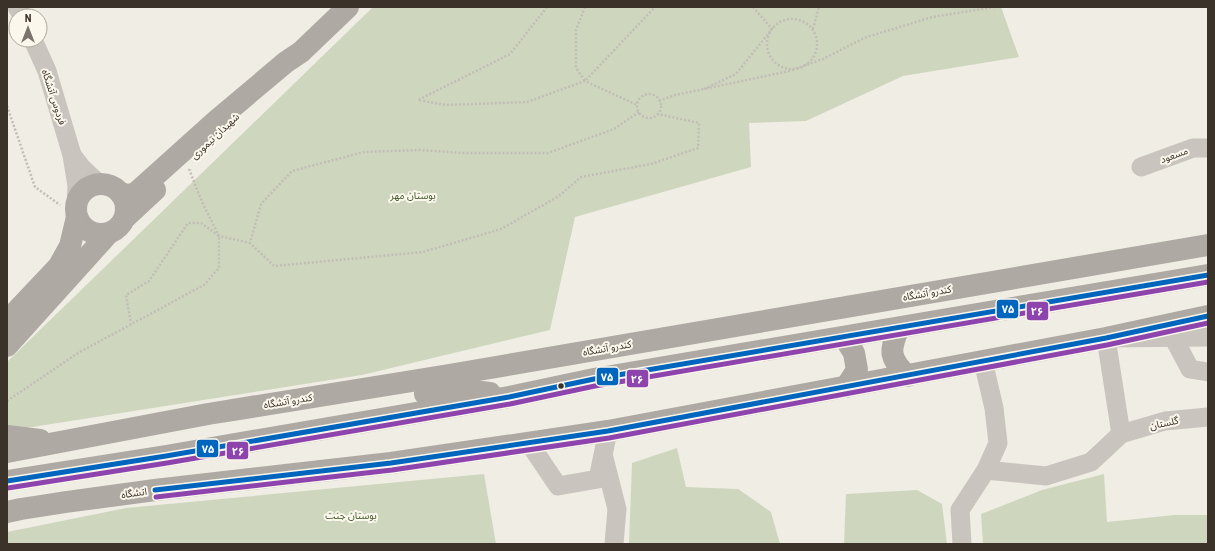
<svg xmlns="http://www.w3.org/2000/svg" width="1215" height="551" font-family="'Roboto Condensed','Noto Sans Arabic',sans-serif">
<rect width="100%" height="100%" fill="#f0ede5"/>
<g fill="#ced7be">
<path d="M 373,7 L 1001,7 L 1019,57 L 903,76 L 806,121 L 749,123 L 751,167 L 575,217 L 550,330 L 362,375 L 7,431 L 7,362 L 10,359 Z"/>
<path d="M 677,448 L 686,487 L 738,489 L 771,512 L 780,544 L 629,544 L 632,463 Z"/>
<path d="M 484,474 L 496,544 L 7,544 L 7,532 L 126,508 Z"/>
<path d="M 1104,474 L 1107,522 L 1174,515 L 1208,515 L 1208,544 L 983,544 L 981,514 L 1042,490 Z"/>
<path d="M 917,490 L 942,504 L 947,544 L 844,544 L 846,494 Z"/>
</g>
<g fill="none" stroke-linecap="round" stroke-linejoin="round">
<g stroke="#c2bdb5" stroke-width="2.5" stroke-dasharray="2 2" stroke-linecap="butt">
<path d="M 547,7 L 510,54 L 418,100 L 446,105 L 527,102 L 585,81 L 637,105"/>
<path d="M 585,7 L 576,30 L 576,68 L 585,81 L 655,7"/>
<path d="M 753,7 L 772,29 L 736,74 L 704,89 L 789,71 L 823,59 L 864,38 L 932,17 L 995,7"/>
<circle cx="792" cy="44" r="25"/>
<path d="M 813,29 L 819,7"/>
<circle cx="649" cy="106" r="12"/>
<path d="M 659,101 L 675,95 L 704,89"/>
<path d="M 7,106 L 35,187 L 60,205"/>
<path d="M 639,112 L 614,129 L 548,153 L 463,153 L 420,150 L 364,152 L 292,171 L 261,204 L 250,243 L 274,266 L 423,252 L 501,229 L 559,196 L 581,177 L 651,164 L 698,148 L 699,123 L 658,114"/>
<path d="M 189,169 L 202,202 L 219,236 L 250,243"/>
<path d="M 7,401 L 78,353 L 204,285 L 219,268 L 219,236 L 201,223 L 188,223 L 149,281 L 126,295 L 131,324"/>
</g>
<g stroke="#c9c4bd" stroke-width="19">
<path d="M 17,7 L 22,16"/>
<path d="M 33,40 L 47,71 L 72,155 L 77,186 L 76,206"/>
<path d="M 72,155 L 82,168 L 99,184"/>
<path d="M 1141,167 L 1193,148 L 1208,148"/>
<path d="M 1173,337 L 1190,369 L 1208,372"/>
<path d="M 1121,434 L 1165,421 L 1208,417"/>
<path d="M 529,443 L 558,486 L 598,479 L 608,431"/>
<path d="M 604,458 L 617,509 L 614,544"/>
<path d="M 986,470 L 1046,476 L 1091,462 L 1121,434 L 1106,338 L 1208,337"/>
<path d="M 962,544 L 960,510 L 986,470 L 998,443 L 994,408 L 983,361"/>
</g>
<g stroke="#aea9a2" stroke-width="22">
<circle cx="101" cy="209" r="25"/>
<path d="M 121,194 L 130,195 L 137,192 L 216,121 L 286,62 L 301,52 L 348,7"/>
<path d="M 126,217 L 155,190"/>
<path d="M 7,321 L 59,266 L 70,246 L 77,217"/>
<path d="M 899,328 C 889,350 889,358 907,376"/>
<path d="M 844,337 L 854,353 L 857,370 L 846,387"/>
<path d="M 7,346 L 108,234"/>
<path d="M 425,394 L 454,389 L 490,393"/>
<path d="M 7,436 L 40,440"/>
<path d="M 7,452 L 208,414 L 449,375 L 1208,245"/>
<path d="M 7,481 L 166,456 L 509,397 L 594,379 L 1208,275"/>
<path d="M 7,512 L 21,509 L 66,502 L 155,490 L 391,463 L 608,431 L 983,361 L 1106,338 L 1208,316"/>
</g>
<defs>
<g id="bus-1">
<path d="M 7,481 L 166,456 L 509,397 L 594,379 L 1208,275"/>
<path d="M 155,490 L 391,463 L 608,431 L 1106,338 L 1208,316"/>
</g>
<g id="bus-2">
<path d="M 8,488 L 167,463 L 510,404 L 595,386 L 1208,282"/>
<path d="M 156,497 L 392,470 L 609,438 L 1107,345 L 1208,323"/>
</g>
</defs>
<use href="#bus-1" stroke="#fbf7ed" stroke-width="8"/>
<use href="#bus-2" stroke="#fbf7ed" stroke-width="8"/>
<use href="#bus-1" stroke="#0065bd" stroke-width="5"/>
<use href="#bus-2" stroke="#8e44ad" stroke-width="5"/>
</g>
<circle fill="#3b322a" stroke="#fbf7ed" stroke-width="1.5" cx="561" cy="386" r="3.5"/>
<g text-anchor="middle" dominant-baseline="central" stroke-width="4" stroke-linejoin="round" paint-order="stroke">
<g font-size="10" fill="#3b322a" stroke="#fbf7ed">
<text transform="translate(54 97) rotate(72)">فردوس آتشگاه</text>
<text transform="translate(215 136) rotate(-43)">شهیدان تیموری</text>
<text transform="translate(1174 155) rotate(-20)">مسعود</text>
<text transform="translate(927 293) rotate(-10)">کندرو آتشگاه</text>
<text transform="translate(607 348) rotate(-10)">کندرو آتشگاه</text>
<text transform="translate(288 401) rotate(-9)">کندرو آتشگاه</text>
<text transform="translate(1164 423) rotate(-12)">گلستان</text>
<text transform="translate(134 493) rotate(-8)">اتشگاه</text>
</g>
<g font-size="10" fill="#435b2c" stroke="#fbf7ed">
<text x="413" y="195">بوستان مهر</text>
<text x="351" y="515">بوستان جنت</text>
</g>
</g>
<g stroke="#fbf7ed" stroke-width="1.5">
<rect x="996" y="299" width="23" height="20" rx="4" fill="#0065bd"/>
<rect x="1026" y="301" width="23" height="20" rx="4" fill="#8e44ad"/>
<rect x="596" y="367" width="23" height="19" rx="4" fill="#0065bd"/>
<rect x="626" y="369" width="23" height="19" rx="4" fill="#8e44ad"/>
<rect x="196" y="439" width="23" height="19" rx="4" fill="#0065bd"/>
<rect x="226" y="441" width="23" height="19" rx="4" fill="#8e44ad"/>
</g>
<g font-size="11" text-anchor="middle" font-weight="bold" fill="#fff">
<text x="1008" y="313">۷۵</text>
<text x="1037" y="315">۲۶</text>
<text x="607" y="381">۷۵</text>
<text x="637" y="383">۲۶</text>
<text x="208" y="453">۷۵</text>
<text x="238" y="455">۲۶</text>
</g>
<rect width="1215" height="551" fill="none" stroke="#3b322a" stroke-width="16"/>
<g transform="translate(28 28)"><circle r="19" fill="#fbf7ed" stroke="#aea89f"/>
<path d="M0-3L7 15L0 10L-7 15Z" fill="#7a736b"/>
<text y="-6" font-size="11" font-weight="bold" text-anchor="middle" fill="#3b322a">N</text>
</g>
</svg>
